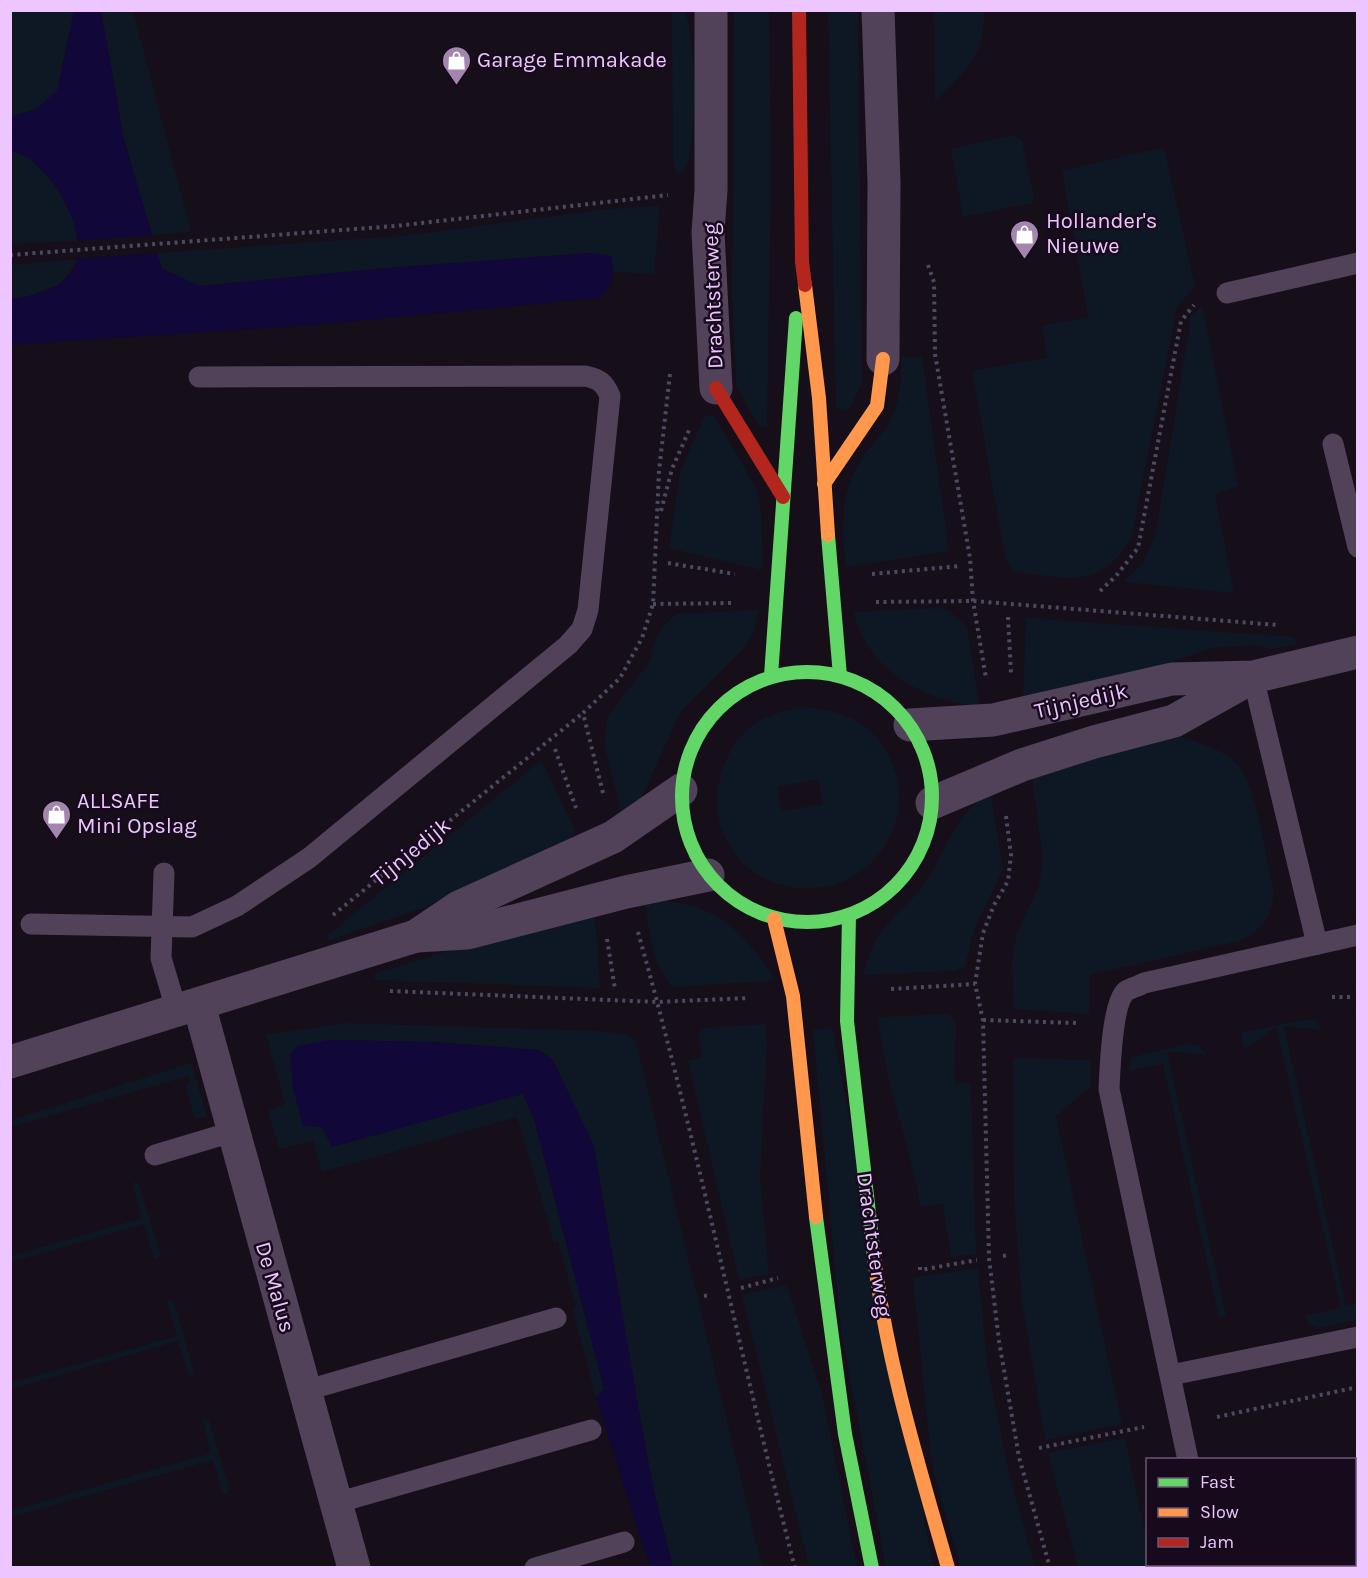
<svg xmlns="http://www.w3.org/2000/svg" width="1368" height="1578" font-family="Karla,sans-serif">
<rect width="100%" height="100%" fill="#160e19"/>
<g fill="#0e1825" fill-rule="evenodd">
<path d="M 11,11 L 74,11 L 57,91 L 36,110 L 11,117 Z"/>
<path d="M 101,11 L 133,11 L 191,232 L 151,235 L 150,233 L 124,139 Z"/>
<path d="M 672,11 L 684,11 C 697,32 696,141 687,165 C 685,170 681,173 677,175 L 673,159 Z"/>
<path d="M 734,11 L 769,11 L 771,174 L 767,427 L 759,427 L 736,385 L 732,293 Z"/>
<path d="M 828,11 L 858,11 L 862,383 L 850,408 L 842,411 L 836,408 Z"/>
<path d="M 934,11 L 984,11 C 984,59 967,69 935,101 Z"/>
<path d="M 1013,135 L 1022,140 L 1034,198 L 1032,203 L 963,217 L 951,149 Z"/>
<path d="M 1164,147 L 1195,286 L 1177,307 L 1132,535 C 1101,593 1068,577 1013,572 L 1005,557 L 972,371 L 1047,358 L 1042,326 L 1088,317 L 1062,171 Z"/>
<path d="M 11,151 C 42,156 76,210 77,241 L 11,244 Z"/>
<path d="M 660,206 L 654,274 L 614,272 L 611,256 L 591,253 L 387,268 L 200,286 L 162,269 L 157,253 L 402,236 L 609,209 Z"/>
<path d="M 78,259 L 61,284 L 26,297 L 11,299 L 10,265 Z"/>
<path d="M 1202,306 L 1238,486 L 1215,494 L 1234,593 L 1124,582 L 1144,561 L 1156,532 L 1191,316 Z"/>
<path d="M 901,357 L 922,357 L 949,551 L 846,567 C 841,530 840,493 861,460 C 867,449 876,441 884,431 C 901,408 901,384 901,357 Z"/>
<path d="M 708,415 L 714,416 L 756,488 L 761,512 L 763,567 L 761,570 L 669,548 L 680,472 L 704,417 Z"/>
<path d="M 939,608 L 951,612 L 967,627 L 979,706 C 924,702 866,669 854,612 Z"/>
<path d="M 759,610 L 753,633 L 744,648 L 680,713 L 641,798 L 621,812 L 604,744 L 607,717 L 649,663 L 657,636 L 664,625 L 677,614 Z"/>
<path d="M 1026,618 L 1294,637 L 1298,644 L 1270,649 L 1255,645 L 1211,648 L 1162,665 L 1023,699 Z"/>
<path d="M 803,707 C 822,709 838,711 855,720 C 889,737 910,791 894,827 C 887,843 880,856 866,867 C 830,900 766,894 736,855 C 705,816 714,761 749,728 C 764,715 784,711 803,707 ZM 818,779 L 823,804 L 782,811 L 777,787 Z"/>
<path d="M 1177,736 C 1198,742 1224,749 1239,766 C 1256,786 1267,863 1274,892 C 1271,917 1262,931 1238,941 L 1090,975 L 1089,1014 L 1013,1009 L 1012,957 L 1017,932 L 1039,886 L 1043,861 L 1032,777 L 1103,754 Z"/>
<path d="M 539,762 L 543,763 L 574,828 L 575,834 L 570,840 L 425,907 L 328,941 L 327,936 Z"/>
<path d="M 991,794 L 1003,869 L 974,930 L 965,967 L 954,971 L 863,975 C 867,964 870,950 876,940 C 889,919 909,904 924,885 C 943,858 958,806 991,794 Z"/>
<path d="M 657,900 C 720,905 740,930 775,978 L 770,981 L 673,987 C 652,968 650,928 644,901 Z"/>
<path d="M 595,915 L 600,988 L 375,980 L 374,974 L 454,949 Z"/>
<path d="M 949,1014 L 956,1024 L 955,1083 L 971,1083 L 976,1254 L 951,1257 L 943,1204 L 920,1206 C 910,1142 884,1082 878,1017 Z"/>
<path d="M 1308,1019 L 1316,1020 L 1322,1030 L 1284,1026 L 1346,1306 L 1358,1304 L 1356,1320 L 1319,1328 L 1309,1325 L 1304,1316 L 1341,1308 L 1276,1027 L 1245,1050 L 1241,1036 L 1243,1032 Z"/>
<path d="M 345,1023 L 602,1031 L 629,1035 L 636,1041 L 762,1567 L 673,1567 L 654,1492 L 638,1406 L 594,1146 L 552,1059 L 538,1050 L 435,1042 L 328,1040 L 322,1127 L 332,1147 L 523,1093 L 534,1119 L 604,1389 L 596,1398 L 572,1307 L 576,1307 L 558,1242 L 554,1243 L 517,1117 L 322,1172 L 313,1141 L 279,1149 L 268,1111 L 285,1104 L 266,1035 Z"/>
<path d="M 765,1024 L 767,1042 L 760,1178 L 769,1274 L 739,1280 L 688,1061 L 702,1057 L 698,1036 L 704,1028 Z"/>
<path d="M 830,1028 L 833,1031 L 933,1567 L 886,1567 L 841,1331 L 813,1030 Z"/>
<path d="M 1188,1044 L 1199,1046 L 1206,1055 L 1167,1051 L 1226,1316 L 1219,1317 L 1163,1064 L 1128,1071 L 1132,1057 Z"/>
<path d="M 1013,1058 L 1091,1060 L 1092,1086 L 1056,1116 L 1122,1424 L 1045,1440 L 1022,1301 L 1014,1199 Z"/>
<path d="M 191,1063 L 207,1116 L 195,1119 L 185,1084 L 191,1082 L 189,1076 L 11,1127 L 11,1120 Z"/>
<path d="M 138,1182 L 160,1253 L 159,1258 L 154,1259 L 144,1224 L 11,1262 L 11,1256 L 142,1218 L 132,1183 Z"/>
<path d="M 978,1268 L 987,1363 L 1009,1473 L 1035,1567 L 961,1567 L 932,1466 L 913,1278 Z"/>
<path d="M 787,1285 L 823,1398 L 857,1567 L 809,1567 L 742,1295 Z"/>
<path d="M 170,1299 L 174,1302 L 194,1371 L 193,1375 L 189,1376 L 178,1341 L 11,1389 L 11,1383 L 177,1336 L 167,1301 Z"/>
<path d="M 202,1418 L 209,1420 L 229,1488 L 228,1494 L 223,1494 L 213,1460 L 11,1517 L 11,1511 L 211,1453 Z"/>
<path d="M 1125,1438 L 1147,1543 L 1148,1564 L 1152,1565 L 1153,1567 L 1078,1567 L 1048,1453 Z"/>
</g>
<g fill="#110738">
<path d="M 74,11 L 101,11 L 124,139 L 162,269 L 200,286 L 387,268 L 591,253 L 611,256 C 615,275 614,285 600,298 L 314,325 L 11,345 L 11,299 C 35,296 72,287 78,258 C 85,224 45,156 11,151 L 11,117 L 36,109 L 57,91 Z"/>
<path d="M 328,1040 L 435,1042 L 538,1050 L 552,1059 L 594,1146 L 638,1406 L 654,1492 L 673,1567 L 650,1567 L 596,1398 L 604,1389 L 534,1119 L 523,1094 L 332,1147 L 322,1127 L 303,1126 L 293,1088 L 290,1055 L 297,1046 Z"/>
</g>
<path fill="#160e19" d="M 154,235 L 160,253 L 74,259 L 74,241 Z"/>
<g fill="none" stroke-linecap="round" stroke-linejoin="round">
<g stroke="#4c4a60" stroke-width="4" stroke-dasharray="3 4.5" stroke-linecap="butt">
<path d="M 10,255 L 395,226 L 668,195"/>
<path d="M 928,265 L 934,282 L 935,354 L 970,558 L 973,601 L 986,678"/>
<path d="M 661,511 L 672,469 L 690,428"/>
<path d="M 668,563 L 735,574"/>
<path d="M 872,574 L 960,566"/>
<path d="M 1100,591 L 1116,576 L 1138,548 L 1181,321 L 1194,305"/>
<path d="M 876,602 L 973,601 L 1278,625"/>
<path d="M 653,604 L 733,603"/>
<path d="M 1008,617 L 1011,673"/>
<path d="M 555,749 L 576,808"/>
<path d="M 603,793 L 583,713 L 620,678 L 642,638 L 653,604 L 659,471 L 670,374"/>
<path d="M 1006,816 L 1011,855 L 1008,881 L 994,905 L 983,933 L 975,984 L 983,1020 L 989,1258 L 999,1341 L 1019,1457 L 1050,1568"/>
<path d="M 333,915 L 583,713"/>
<path d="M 638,932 C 697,1142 740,1356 795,1568"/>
<path d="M 607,939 L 615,989"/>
<path d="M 891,989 L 975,984"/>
<path d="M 390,991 L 657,1002 L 749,998"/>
<path d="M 1332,997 L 1352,997"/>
<path d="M 983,1020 L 1077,1023"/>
<path d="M 1003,1256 L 1010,1255"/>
<path d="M 920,1267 L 920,1270 L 977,1260"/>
<path d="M 741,1288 L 778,1278"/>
<path d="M 704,1296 L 711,1295"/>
<path d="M 1217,1417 L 1358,1387"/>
<path d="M 1039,1448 L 1144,1427"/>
</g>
<g stroke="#51425a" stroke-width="21">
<path d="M 1227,293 L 1358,263"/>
<path d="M 1333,444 L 1358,547"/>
<path d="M 1253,677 L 1317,944"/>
<path d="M 164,873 L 161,958 L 177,1012"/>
<path d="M 31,924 L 192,927 L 237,906 L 309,858 L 568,645 L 582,629 L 588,610 L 610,396 C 604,382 599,379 585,376 L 199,377"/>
<path d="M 155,1155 L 232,1132"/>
<path d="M 1171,1375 L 1358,1337"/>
<path d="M 304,1391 L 556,1318"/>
<path d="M 1188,1460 L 1109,1089 C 1110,1070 1112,1003 1126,991 C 1131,988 1139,986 1144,983 L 1358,935"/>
<path d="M 336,1503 L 591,1430"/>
<path d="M 1213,1564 L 1214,1568"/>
<path d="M 535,1568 L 624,1542"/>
</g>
<g stroke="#51425a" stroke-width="33">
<path d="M 711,10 L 711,190 L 708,232 L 716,388"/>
<path d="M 878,10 L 884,182 L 883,359"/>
<path d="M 910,725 L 993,720 L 1172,679 L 1253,677 L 1358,652"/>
<path d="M 932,803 L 1022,765 L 1094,742 L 1174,721 L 1249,679"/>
<path d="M 416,936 L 459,907 L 613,837 L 681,790"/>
<path d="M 199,1005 L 354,1568"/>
<path d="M 10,1062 L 416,936 L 467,933 L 626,892 L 708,875"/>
</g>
<g stroke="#63d668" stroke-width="14">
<path d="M 828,535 L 840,676"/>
<circle cx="807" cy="797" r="125"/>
<path d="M 771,676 L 796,318"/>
<path d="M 849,915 L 847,1021 L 874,1257"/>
<path d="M 816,1217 L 845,1434 L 872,1568"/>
</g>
<g stroke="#ff974d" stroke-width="14">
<path d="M 805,285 L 819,398 L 828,535"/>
<path d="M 824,484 L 877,406 L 883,359"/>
<path d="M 774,919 L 793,996 L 816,1217"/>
<path d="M 874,1257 C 887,1363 919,1466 948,1568"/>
</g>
<g stroke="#b3261e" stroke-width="14">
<path d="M 799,10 L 802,262 L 805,285"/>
<path d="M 716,388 L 783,497"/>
</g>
</g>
<defs>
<symbol id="shop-pin" viewBox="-11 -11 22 30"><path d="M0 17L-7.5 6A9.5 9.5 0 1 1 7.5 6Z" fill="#a286ae" stroke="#180a1d"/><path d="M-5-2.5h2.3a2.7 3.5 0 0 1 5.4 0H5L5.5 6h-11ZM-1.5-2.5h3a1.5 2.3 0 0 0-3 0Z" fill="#fff"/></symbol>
</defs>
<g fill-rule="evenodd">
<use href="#shop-pin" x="440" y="44" width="33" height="45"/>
<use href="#shop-pin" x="1008" y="218" width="33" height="45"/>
<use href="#shop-pin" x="40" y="798" width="33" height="45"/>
</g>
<g text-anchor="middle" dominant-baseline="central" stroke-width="5" stroke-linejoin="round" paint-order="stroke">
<g font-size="22" fill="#edc6ff" stroke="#180a1d" text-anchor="start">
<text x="477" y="60">Garage Emmakade</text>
<text x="1046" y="221">Hollander's<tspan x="1046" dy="25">Nieuwe</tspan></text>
<text x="77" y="801">ALLSAFE<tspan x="77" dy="25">Mini Opslag</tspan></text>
</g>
<g font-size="22" fill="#edc6ff" stroke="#180a1d">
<text transform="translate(713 296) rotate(-92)">Drachtsterweg</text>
<text transform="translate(1081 701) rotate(-13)">Tijnjedijk</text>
<text transform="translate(411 852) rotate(-39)">Tijnjedijk</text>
<text transform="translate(874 1245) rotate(82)">Drachtsterweg</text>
<text transform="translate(275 1287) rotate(74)">De Malus</text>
</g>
</g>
<rect width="1368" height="1578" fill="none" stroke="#edc6ff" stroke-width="24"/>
<rect x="1146" y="1458" width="210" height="108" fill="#180a1d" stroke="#6d5577" stroke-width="1.5"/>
<rect x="1158" y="1478" width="30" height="9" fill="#63d668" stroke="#6d5577" stroke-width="1.5"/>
<text x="1200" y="1488" font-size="18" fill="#edc6ff">Fast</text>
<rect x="1158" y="1508" width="30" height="9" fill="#ff974d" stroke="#6d5577" stroke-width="1.5"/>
<text x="1200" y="1518" font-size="18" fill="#edc6ff">Slow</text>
<rect x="1158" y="1538" width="30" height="9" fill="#b3261e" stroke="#6d5577" stroke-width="1.5"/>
<text x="1200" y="1548" font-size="18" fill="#edc6ff">Jam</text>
</svg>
